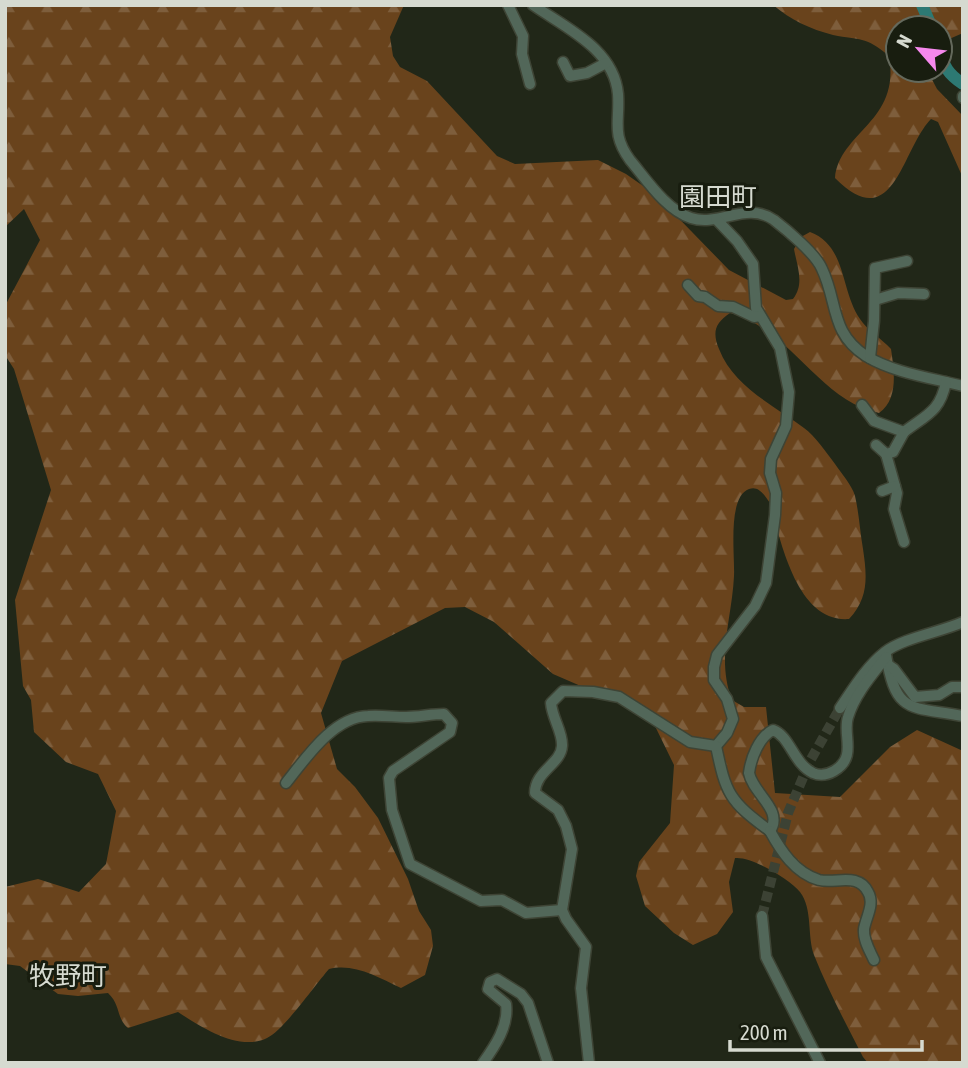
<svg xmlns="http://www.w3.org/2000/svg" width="968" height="1068" font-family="'Asap Condensed','Noto Sans JP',sans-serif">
<defs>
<pattern id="forest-firs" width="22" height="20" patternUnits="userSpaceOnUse" patternTransform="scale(1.75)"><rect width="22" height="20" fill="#69431c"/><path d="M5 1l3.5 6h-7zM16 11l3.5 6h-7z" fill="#7e5e3c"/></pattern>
</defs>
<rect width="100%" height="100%" fill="#212718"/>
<g fill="url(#forest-firs)">
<path d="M 5,5 L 404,5 L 390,37 L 393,56 L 400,67 L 427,81 L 497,156 L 515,164 L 598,160 L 626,174 L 656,195 L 729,270 L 786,300 L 793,299 C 805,284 797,266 794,249 L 801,237 L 810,232 C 847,246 840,290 860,319 C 867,330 882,339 891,349 C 894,370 899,399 879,413 C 819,401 791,329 730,313 C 715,323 712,332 719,349 C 734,387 772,404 804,428 C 815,436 826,452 835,464 C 841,473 852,485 855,496 C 859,513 860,532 863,549 C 867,576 869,598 849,619 C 797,623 781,542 770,503 C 765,496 759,485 749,489 C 727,497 735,555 734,576 C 732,618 716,659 732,700 L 744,707 L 766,707 L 775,793 L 840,797 L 890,747 L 917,730 L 963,751 L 963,1063 L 868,1063 L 863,1057 C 846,1024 828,990 814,955 C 807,936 813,909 800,892 C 790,879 751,856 735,858 L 729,882 L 733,912 L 717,934 L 693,945 L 674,933 L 645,906 L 636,876 L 639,862 L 670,823 L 674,765 L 654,724 L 612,690 L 583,687 L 553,674 L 494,622 L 465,607 L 445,608 L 342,661 L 321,713 L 337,769 L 355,787 L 378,818 L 408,879 L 419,911 L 431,930 L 433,946 L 425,975 L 401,988 C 377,977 355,963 329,969 C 315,985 284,1030 267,1038 C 239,1052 201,1027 178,1012 L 128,1028 C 116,1018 121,1005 108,993 L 78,996 L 58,994 L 20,966 L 5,964 L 5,887 L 38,879 L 79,892 L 106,864 L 116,811 L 98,774 L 66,762 L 34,732 L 31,700 L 23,686 L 15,600 L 51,490 L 14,369 L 5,355 L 5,306 L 40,240 L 24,209 L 5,227 Z"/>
<path d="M 773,5 L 963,5 L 963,33 L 940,43 L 940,28 L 898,28 L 898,70 L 927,70 L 937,89 L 963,116 L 963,178 L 938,122 L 931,119 C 901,150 894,237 835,178 C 839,132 901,122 889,56 C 864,35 861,41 833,35 C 810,29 791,20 773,5 Z"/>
</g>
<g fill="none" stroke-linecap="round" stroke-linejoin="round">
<g stroke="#2d7973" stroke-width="12">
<path d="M 922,5 L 932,28"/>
<path d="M 940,50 C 944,67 948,74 963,84"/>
</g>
<path stroke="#3c4234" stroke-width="10" stroke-dasharray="10 5" stroke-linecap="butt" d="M 762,916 L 788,813 L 810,761 L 840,708"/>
<defs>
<g id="minor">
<path d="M 508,5 L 523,36 L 522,54 L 530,84"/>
<path d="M 533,5 C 566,28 614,49 618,94 C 620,122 611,134 630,160 C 646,179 666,210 691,218 C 719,227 747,201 774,220 C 787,230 816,254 822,269 C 838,302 830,333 866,356 C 894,373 932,378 963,386"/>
<path d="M 563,62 L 570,76 L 587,73 L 606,63"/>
<path d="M 963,96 L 963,98"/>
<path d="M 716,219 L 737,241 L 753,264 L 756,308 L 780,348 L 789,392 L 786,426 L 771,459 L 770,473 L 776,493 L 775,515 L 766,583 L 755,606 L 717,655 L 714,667 L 714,680 L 727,699 L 733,719 L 727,733 L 716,746"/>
<path d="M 688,285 L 698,296 L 705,297 L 718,306 L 733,307 L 754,317 L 760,316"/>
<path d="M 875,300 L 898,293 L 924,294"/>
<path d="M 870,358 L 874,321 L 875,268 L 907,261"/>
<path d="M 862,405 L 874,421 L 904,432 C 926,415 940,412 946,382"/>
<path d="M 876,445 L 886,454 L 893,452 L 904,432"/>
<path d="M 886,454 L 897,493 L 894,509 L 904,542"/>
<path d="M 882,491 L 895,486"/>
<path d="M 886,655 C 896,716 911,706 963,716"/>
<path d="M 888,665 L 894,669 L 915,697 L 939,695 L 952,687 L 963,687"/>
<path d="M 840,708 C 853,689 866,667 885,652 C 903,638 941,632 963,622"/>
<path d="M 716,746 C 726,794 729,801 770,831 C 784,810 753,794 749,773 C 751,758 759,737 773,730 C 790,736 793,763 813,773 C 820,776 827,775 834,771 C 858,757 842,735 848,717 C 855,694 872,675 886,657"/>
<path d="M 286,783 C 306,758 333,717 368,716 C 381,715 394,717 406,717 C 419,717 431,714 444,714 L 452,723 L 450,732 L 393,771 L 389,778 L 392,810 L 410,864 L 481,901 L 502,900 L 526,913 L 562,910"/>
<path d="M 770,831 C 781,851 795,873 819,880 C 836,884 858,872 868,892 C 875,904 866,917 864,929 C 863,940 870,951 874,960"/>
<path d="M 762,916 L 766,957 L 820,1063"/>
<path d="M 483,1063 C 495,1046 509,1026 506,1004 L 488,989 L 490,982 L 497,979 L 521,994 L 528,1003 L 548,1063"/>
<path d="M 589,1063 L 581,988 L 586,947 L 566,919 L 562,910 L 572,849 L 566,826 L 558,810 L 535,793 C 535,771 561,764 562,746 C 563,732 552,718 551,703 L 563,691 L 593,692 L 619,697 L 690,742 L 716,746"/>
</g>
</defs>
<use href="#minor" stroke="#3e4435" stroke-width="13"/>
<use href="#minor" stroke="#526759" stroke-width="10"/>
</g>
<g text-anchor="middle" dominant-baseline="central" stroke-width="6" stroke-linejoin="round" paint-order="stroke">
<g font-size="26" fill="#d6dad0" stroke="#181d0f">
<text x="718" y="197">園田町</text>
<text x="68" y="976">牧野町</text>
</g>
</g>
<rect width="968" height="1068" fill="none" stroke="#d6dad0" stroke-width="14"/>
<g transform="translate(919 49) rotate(298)"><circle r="33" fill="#181d0f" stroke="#64695c" stroke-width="2"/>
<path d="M0-5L12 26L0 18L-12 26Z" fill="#f688ed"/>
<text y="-10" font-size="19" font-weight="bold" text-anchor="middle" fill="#d6dad0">N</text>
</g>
<path d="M730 1040v10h192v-10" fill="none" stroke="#d6dad0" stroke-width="3.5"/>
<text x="740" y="1040" font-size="21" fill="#d6dad0" stroke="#181d0f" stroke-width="5" paint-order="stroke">200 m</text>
</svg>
